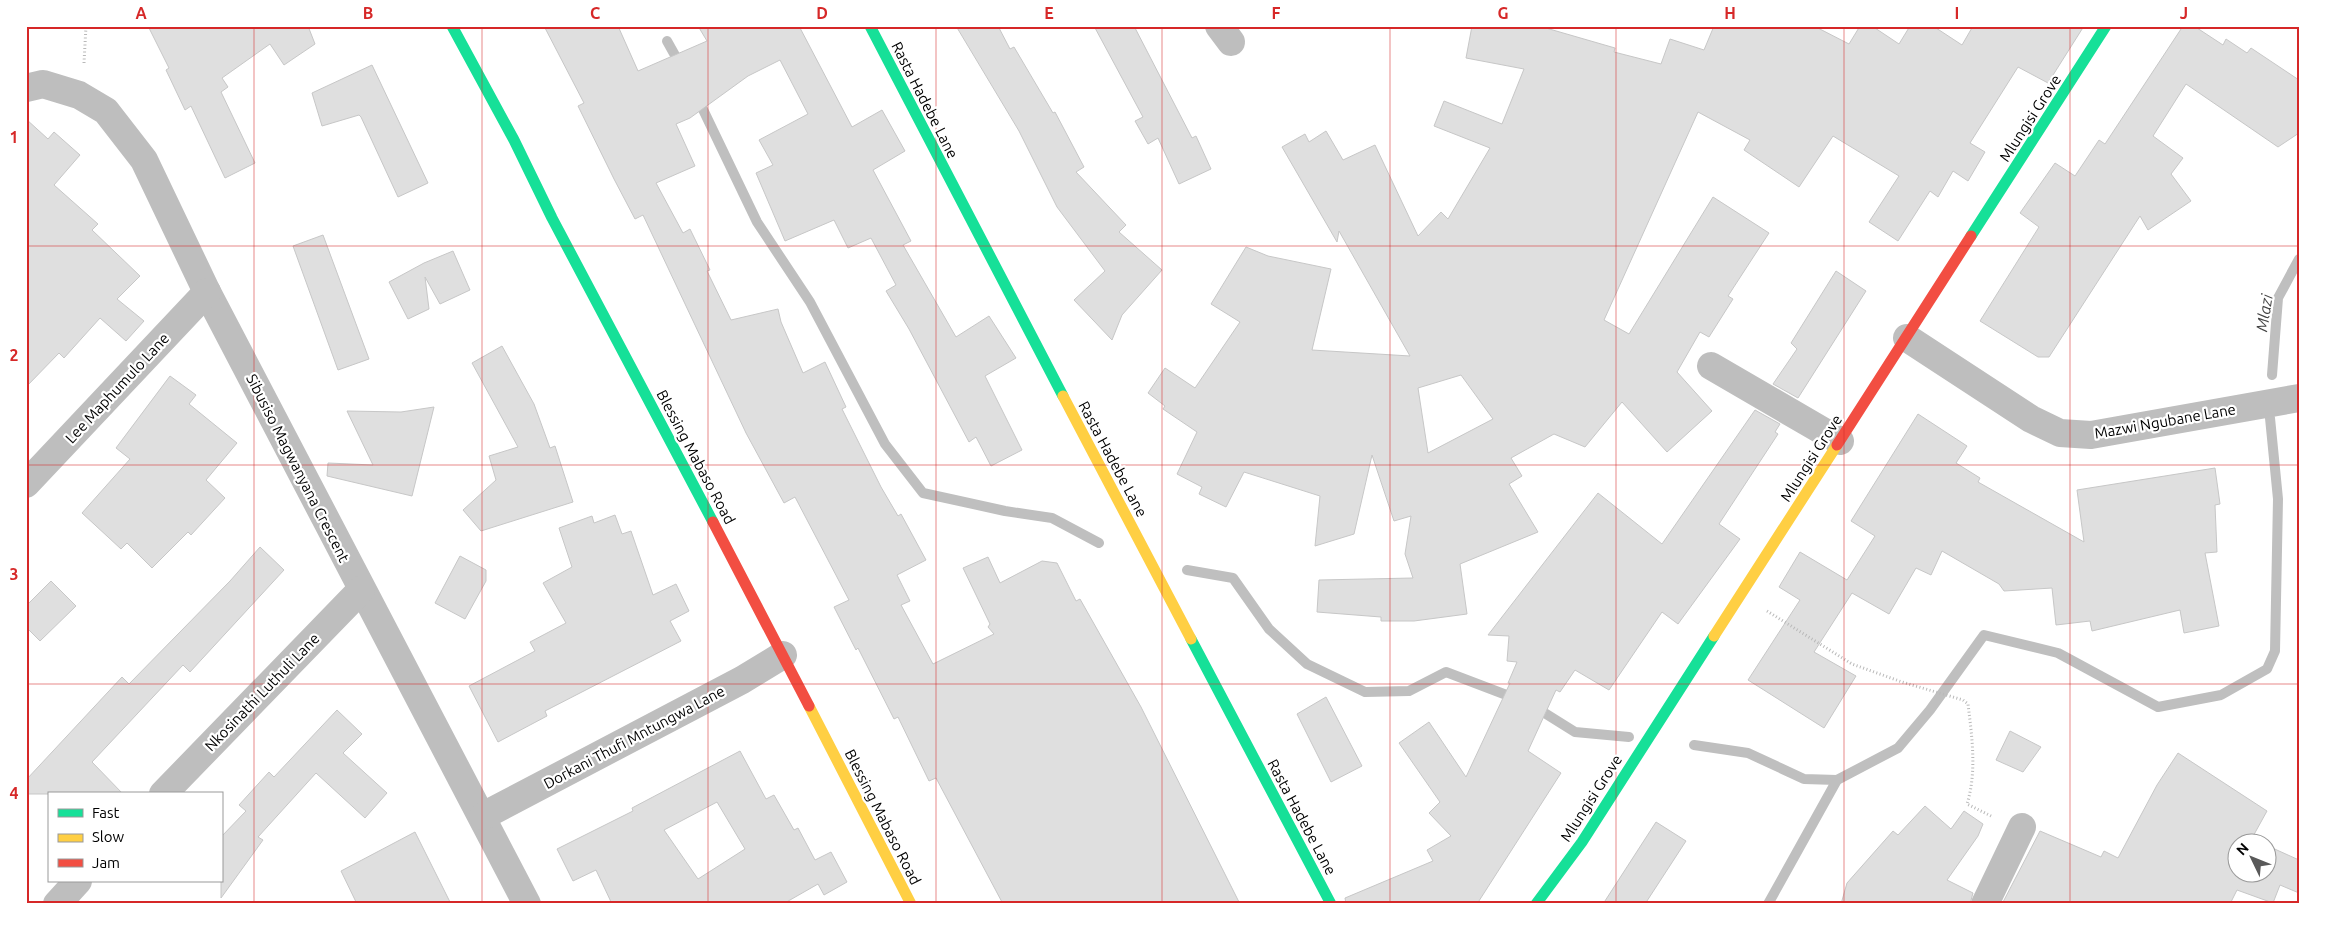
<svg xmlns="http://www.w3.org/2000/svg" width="2325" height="930" font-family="Ubuntu,sans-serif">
<rect width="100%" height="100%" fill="#fff"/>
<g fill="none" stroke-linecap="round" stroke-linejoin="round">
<g stroke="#bfbfbf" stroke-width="10">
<path d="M 667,41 L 681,66"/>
<path d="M 697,97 L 757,222 L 810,302 L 885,444 L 923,493 L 1005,511 L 1052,518 L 1099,543"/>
<path d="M 2272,375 L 2278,298 L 2299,259"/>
<path d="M 1187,570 L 1233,578 L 1269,629 L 1307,664 L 1365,692 L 1409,691 L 1446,672 L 1517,699"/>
<path d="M 1535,707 L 1575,732 L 1629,737"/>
<path d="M 1694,745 L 1748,753 L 1804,779 L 1837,780"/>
<path d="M 1768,904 L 1837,780 L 1898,748 L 1930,710 L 1984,635 L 2058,653 L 2158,707 L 2221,695 L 2267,669 L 2275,651 L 2278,499 L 2270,418"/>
</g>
</g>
<g fill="#dfdfdf" stroke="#c7c7c7" fill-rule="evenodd">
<path d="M 148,26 L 308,26 L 315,44 L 284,65 L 270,44 L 222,78 L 228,87 L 221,92 L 255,163 L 225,178 L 191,106 L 185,110 L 166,70 L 169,68 Z"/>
<path d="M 544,26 L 618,26 L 638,71 L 707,41 L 698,26 L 799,26 L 852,127 L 882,110 L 905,151 L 873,170 L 911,241 L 903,245 L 956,337 L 989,316 L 1016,358 L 985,376 L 1022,450 L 991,466 L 976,437 L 969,442 L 909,329 L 886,291 L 896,285 L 871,238 L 848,248 L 834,220 L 785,241 L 756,173 L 773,165 L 759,140 L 808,114 L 780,60 L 748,76 L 690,118 L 676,124 L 695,166 L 656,183 L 683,233 L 690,229 L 710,270 L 707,271 L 731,320 L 778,309 L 781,322 L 803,373 L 825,362 L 846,407 L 842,409 L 881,487 L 898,516 L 901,514 L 926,560 L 897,575 L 910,601 L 901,605 L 933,664 L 994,634 L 988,627 L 990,624 L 963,568 L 988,557 L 1000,583 L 1042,561 L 1057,563 L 1076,601 L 1080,599 L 1141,707 L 1240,904 L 1003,904 L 936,778 L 929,781 L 898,717 L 894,719 L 858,648 L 856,650 L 834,607 L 849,600 L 795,497 L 784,503 L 746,433 L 643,215 L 635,219 L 614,179 L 578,106 L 584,103 Z"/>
<path d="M 956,26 L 998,26 L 1010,49 L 1014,47 L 1053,113 L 1055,112 L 1084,167 L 1076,172 L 1126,225 L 1119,232 L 1162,270 L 1122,315 L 1112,340 L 1074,300 L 1105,271 L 1057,207 L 1019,131 Z"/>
<path d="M 1094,26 L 1134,26 L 1192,138 L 1196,136 L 1211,169 L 1179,184 L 1158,138 L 1148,144 L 1135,121 L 1143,117 Z"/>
<path d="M 1472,26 L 1539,26 L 1615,48 L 1614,52 L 1661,64 L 1670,39 L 1704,50 L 1714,26 L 1814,26 L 1849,44 L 1860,26 L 1872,26 L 1899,44 L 1910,26 L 1933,26 L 1962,45 L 1973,26 L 2084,26 L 2048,83 L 2018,67 L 1970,143 L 1985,152 L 1968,181 L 1953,171 L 1938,197 L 1930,191 L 1898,241 L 1869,222 L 1899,176 L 1833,136 L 1799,187 L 1744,150 L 1750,140 L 1698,112 L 1604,320 L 1629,334 L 1713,197 L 1769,233 L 1728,296 L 1733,299 L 1709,337 L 1700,332 L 1677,372 L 1712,411 L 1667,452 L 1622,402 L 1585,447 L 1554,434 L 1511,458 L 1522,476 L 1509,484 L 1538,532 L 1460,564 L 1467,614 L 1414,621 L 1381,621 L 1381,617 L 1317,612 L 1319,580 L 1413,578 L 1405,554 L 1411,516 L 1394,521 L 1372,455 L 1354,534 L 1315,546 L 1320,496 L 1244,472 L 1226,507 L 1199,494 L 1202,487 L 1177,474 L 1197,432 L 1163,409 L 1165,406 L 1148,393 L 1165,368 L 1195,388 L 1240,322 L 1211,304 L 1246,247 L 1268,256 L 1331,269 L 1312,350 L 1410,356 L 1339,231 L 1337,242 L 1282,147 L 1305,134 L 1309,142 L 1326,131 L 1343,160 L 1375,145 L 1418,236 L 1441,212 L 1448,219 L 1490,148 L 1434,126 L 1444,101 L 1502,124 L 1524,69 L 1466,58 ZM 1461,375 L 1493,419 L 1428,453 L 1418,388 Z"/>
<path d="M 2183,26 L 2194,26 L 2223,45 L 2226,39 L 2247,53 L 2251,48 L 2299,80 L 2299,133 L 2278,147 L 2186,84 L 2153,136 L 2183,158 L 2171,174 L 2191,201 L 2148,230 L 2140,216 L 2049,357 L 2038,357 L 1980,321 L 2039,227 L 2020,213 L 2055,163 L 2075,176 L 2099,140 L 2105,144 Z"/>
<path d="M 372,65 L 428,183 L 398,197 L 361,117 L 359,115 L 322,126 L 312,93 Z"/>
<path d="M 26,119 L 48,139 L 54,132 L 80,155 L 54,185 L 98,224 L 92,230 L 140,276 L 117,299 L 144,321 L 126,341 L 100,318 L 64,358 L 59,353 L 26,387 Z"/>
<path d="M 323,235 L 369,359 L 338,370 L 293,246 Z"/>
<path d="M 453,251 L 470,290 L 440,304 L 425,277 L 429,309 L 408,319 L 389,282 L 424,263 Z"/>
<path d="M 1836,271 L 1866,291 L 1798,398 L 1773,384 L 1797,349 L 1791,343 Z"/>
<path d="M 502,346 L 534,404 L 550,448 L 555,446 L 573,502 L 481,531 L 463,510 L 496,480 L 489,456 L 518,447 L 472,363 Z"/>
<path d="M 170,376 L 196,395 L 189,404 L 237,443 L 206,480 L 225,498 L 191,535 L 188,532 L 152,568 L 127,543 L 121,549 L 82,513 L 130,459 L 116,448 Z"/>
<path d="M 434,407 L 412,496 L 327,476 L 328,463 L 373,465 L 347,411 L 401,412 Z"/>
<path d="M 1755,410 L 1780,424 L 1775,432 L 1778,434 L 1719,524 L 1740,539 L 1678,624 L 1662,612 L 1609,690 L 1575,670 L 1560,692 L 1556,690 L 1528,751 L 1561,773 L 1477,904 L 1346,904 L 1345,898 L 1433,861 L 1427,850 L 1451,836 L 1429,813 L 1440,802 L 1399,743 L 1429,722 L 1466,777 L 1510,683 L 1508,683 L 1517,662 L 1507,661 L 1509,636 L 1488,635 L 1598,493 L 1662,544 Z"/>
<path d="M 1918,414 L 1967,446 L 1956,463 L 1980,478 L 1978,482 L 2084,542 L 2077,490 L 2215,468 L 2220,504 L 2215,505 L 2217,552 L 2205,553 L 2219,626 L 2184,633 L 2180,610 L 2092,631 L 2090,621 L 2056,625 L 2052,588 L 2004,591 L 1999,584 L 1942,551 L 1931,575 L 1916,568 L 1889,614 L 1852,593 L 1814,652 L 1856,676 L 1824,728 L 1748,680 L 1800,600 L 1779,587 L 1800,552 L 1847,580 L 1875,536 L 1851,521 Z"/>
<path d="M 615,515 L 622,534 L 631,531 L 653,595 L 676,584 L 689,611 L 670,621 L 681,641 L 545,711 L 547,716 L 498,742 L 469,686 L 535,651 L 530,642 L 566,623 L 543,583 L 572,567 L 559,528 L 592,516 L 594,523 Z"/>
<path d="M 260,547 L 284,570 L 190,672 L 183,665 L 92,762 L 123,794 L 26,794 L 26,780 L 122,677 L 129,684 L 230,581 Z"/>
<path d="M 460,556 L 486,570 L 486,581 L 465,619 L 435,603 Z"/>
<path d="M 51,581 L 76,606 L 40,641 L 26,627 L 26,606 Z"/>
<path d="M 1326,697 L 1362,766 L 1331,782 L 1297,714 Z"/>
<path d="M 337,710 L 362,734 L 343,753 L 387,793 L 365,818 L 316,773 L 258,837 L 263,840 L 221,898 L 221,837 L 246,811 L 239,805 L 269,772 L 274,777 Z"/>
<path d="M 2010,731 L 2041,747 L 2023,772 L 1996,760 Z"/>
<path d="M 740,751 L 766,799 L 774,795 L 794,830 L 798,828 L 815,860 L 831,852 L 847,882 L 824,895 L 818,884 L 783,904 L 612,904 L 596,870 L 573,881 L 557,849 L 633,811 L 632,808 ZM 717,802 L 745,849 L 698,879 L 664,830 Z"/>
<path d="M 2178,753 L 2267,811 L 2251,840 L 2258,842 L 2238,842 L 2238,872 L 2268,872 L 2268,846 L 2299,860 L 2299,893 L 2280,885 L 2273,903 L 2237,890 L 2230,904 L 2002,904 L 2040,831 L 2101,857 L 2104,851 L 2118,858 L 2157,785 Z"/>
<path d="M 1925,806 L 1951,829 L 1964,811 L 1983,824 L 1978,836 L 1947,880 L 1973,893 L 1970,904 L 1841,904 L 1847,883 L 1893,831 L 1898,835 Z"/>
<path d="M 1656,822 L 1686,841 L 1645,904 L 1603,904 Z"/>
<path d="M 415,832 L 451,904 L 357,904 L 341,871 Z"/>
</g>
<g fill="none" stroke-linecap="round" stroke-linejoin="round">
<g stroke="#b9b9b9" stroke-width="3" stroke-dasharray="1 2.5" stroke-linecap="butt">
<path d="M 84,63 L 86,26"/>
<path d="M 1767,611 L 1852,664 L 1902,682 L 1963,700 L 1968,704 C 1972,737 1977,772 1967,804 L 1993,817"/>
</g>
<g stroke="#bebebe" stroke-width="28">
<path d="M 1219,26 L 1231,42"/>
<path d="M 26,88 L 43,84 L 79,95 L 106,111 L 144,160 L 207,292 L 527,904"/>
<path d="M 1907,338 L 2031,419 L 2060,433 L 2091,435 L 2299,398"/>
<path d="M 1711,366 L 1840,441"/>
<path d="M 26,484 L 207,292"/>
<path d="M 163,794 L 361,590"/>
<path d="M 483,816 L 742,680 L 783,655"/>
<path d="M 57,904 L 78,881"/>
<path d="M 1985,904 L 2022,827"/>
</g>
<g stroke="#16e098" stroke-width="11">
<path d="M 452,26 L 514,140 L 552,218 L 713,522"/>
<path d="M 870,26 L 1063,396"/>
<path d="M 1971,236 L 2106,26"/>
<path d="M 1191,639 L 1331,904"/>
<path d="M 1536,904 L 1582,842 L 1714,636"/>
</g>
<g stroke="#ffcf43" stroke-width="11">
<path d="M 1063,396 L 1191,639"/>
<path d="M 1714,636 L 1837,445"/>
<path d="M 809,706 L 911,904"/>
</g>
<g stroke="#f24e42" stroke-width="11">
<path d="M 1837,445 L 1971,236"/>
<path d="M 713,522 L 809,706"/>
</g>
</g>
<path fill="none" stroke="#d62828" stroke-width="1" stroke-opacity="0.55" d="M 254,26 L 254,904M 482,26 L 482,904M 708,26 L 708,904M 936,26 L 936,904M 1162,26 L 1162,904M 1390,26 L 1390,904M 1616,26 L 1616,904M 1844,26 L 1844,904M 2070,26 L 2070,904M 26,246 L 2299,246M 26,465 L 2299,465M 26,684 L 2299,684"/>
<g text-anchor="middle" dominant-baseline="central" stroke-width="4.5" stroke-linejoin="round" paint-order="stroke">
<g font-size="15" fill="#000" stroke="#fff">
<text transform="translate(925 100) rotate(63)">Rasta Hadebe Lane</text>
<text transform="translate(2030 118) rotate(-57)">Mlungisi Grove</text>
<text transform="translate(117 388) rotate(-47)">Lee Maphumulo Lane</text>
<text transform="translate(2165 421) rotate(-10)">Mazwi Ngubane Lane</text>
<text transform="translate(696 457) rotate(62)">Blessing Mabaso Road</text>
<text transform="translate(1811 458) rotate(-57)">Mlungisi Grove</text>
<text transform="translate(1113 459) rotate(62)">Rasta Hadebe Lane</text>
<text transform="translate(298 468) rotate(63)">Sibusiso Magwanyana Crescent</text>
<text transform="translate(262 692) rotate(-46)">Nkosinathi Luthuli Lane</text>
<text transform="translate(634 737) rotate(-28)">Dorkani Thufi Mntungwa Lane</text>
<text transform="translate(1591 798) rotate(-57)">Mlungisi Grove</text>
<text transform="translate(883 817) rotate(63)">Blessing Mabaso Road</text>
<text transform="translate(1302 817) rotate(62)">Rasta Hadebe Lane</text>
</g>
<g font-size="16" font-style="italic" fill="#444" stroke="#fff">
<text transform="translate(2264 313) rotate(-81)">Mlazi</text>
</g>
</g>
<rect width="2325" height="930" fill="none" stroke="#ffffff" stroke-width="55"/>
<rect x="48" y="792" width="175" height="90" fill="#ffffff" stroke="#999999"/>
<rect x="58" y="809" width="25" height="8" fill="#16e098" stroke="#999999"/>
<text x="92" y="818" font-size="15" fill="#000000">Fast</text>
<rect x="58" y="834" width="25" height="8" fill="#ffcf43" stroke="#999999"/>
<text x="92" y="842" font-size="15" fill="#000000">Slow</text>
<rect x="58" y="859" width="25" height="8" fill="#f24e42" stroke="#999999"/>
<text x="92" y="868" font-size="15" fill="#000000">Jam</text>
<g transform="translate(2252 858) rotate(313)"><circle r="24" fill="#ffffff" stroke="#999999"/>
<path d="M0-4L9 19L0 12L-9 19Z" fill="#595959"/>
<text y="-8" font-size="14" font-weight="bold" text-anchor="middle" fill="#000000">N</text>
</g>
<rect x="28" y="28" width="2270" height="874" fill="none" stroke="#d62828" stroke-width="2"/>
<g font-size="16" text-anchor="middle" font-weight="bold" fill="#d62828">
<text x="141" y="19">A</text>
<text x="368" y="19">B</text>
<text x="595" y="19">C</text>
<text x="822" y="19">D</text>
<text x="1049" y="19">E</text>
<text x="1276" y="19">F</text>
<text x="1503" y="19">G</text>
<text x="1730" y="19">H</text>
<text x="1957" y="19">I</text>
<text x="2184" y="19">J</text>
<text x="14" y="143">1</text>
<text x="14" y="361">2</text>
<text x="14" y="580">3</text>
<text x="14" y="799">4</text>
</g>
</svg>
